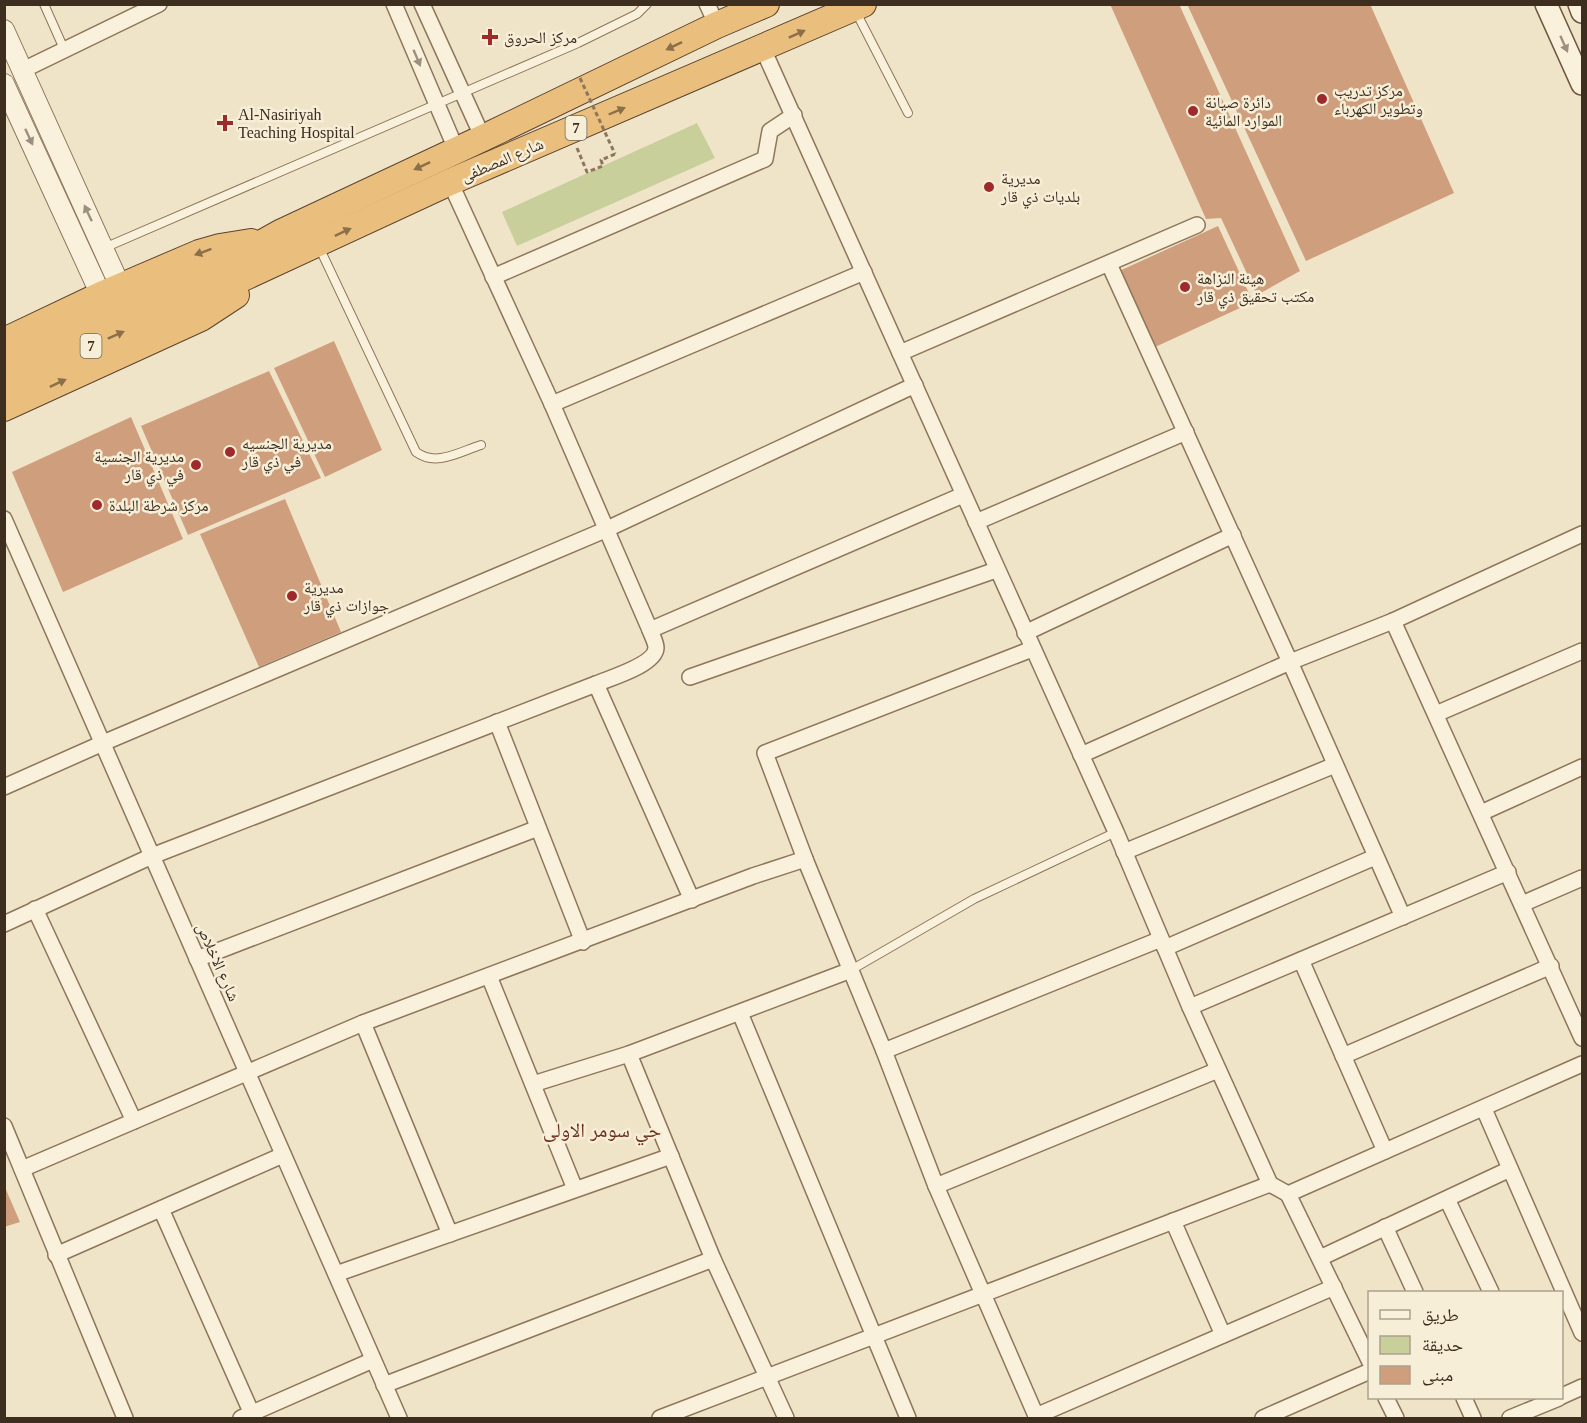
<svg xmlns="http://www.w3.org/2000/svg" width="1587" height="1423" font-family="'Times New Roman','Noto Naskh Arabic',serif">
<rect width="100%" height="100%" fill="#f0e4c8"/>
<path fill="#c9cf9b" d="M 697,123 L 715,158 L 517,246 L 502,212 Z"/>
<g fill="#cf9f7d">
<path d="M 1110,4 L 1179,4 L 1300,271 L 1257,295 L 1221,218 L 1206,219 Z"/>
<path d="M 1187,4 L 1370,4 L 1454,193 L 1306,261 Z"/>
<path d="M 1218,226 L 1253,302 L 1153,348 L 1117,272 Z"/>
<path d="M 334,341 L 382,450 L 325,477 L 274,368 Z"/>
<path d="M 269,371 L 321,478 L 188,535 L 141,426 Z"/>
<path d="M 131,417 L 183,539 L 63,592 L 12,472 Z"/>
<path d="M 285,499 L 341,632 L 259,667 L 200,534 Z"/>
<path d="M 4,1185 L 20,1222 L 4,1227 Z"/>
</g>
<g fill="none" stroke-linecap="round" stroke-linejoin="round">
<defs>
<g id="service">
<path d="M 44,4 L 64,49"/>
<path d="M 856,12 L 908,113"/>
<path d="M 319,247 L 416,452 C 436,467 459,452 481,445"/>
<path d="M 104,248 L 578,43 L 637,14 L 647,4"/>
<path d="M 851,970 L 974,899 L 1116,832"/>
</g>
<g id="minor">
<path d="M 394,4 L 456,149"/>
<path d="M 422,4 L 483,138"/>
<path d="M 707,4 L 717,25"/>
<path d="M 763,49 L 1116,832 L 1190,1007 L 1270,1184 L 1288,1194 L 1582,1064"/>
<path d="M 23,70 L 159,4"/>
<path d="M 1109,264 L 1290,662 L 1403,917"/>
<path d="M 493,277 L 765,159 L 770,131 L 794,115"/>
<path d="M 900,353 L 1197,225"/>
<path d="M 552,404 L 864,272"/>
<path d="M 4,519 L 399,1418"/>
<path d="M 976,522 L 1186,432"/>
<path d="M 1393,621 L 1582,1038"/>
<path d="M 650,630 L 963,495"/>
<path d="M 1025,633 L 1233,535"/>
<path d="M 1032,649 L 765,753 L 805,859 L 884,1051 L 936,1186 L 1037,1418"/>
<path d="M 690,677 L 996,570"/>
<path d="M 596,684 L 692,900"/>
<path d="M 1436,714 L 1582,651"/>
<path d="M 497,722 L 583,942"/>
<path d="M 1081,755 L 1290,662 L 1393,621 L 1582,534"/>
<path d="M 4,787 L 103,743 L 605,530 L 915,385"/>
<path d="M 1481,813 L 1582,767"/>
<path d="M 1124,852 L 1335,765"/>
<path d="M 1522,904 L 1582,878"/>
<path d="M 35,909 L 134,1121"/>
<path d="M 4,924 L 152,856 L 596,684 C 610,678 655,665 656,648 C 656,642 652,636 650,630 L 552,404 L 450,182"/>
<path d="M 1165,948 L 1375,857"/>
<path d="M 197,959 L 538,828"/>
<path d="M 1301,960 L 1385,1151"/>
<path d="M 489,976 L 575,1189"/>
<path d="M 1190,1007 L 1508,872"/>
<path d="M 740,1013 L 908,1418"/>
<path d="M 363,1023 L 450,1234"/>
<path d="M 884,1051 L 1161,939"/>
<path d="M 629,1054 L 713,1259 L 786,1418"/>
<path d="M 1343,1056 L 1551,966"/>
<path d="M 533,1084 L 629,1054 L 851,970"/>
<path d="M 1484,1109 L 1582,1333"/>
<path d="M 4,1126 L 125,1418"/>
<path d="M 22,1169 L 363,1023 L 753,876 L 805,859"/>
<path d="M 936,1186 L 1218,1070"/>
<path d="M 1288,1194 L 1370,1362"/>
<path d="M 1447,1199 L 1491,1292"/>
<path d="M 161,1209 L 252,1414"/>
<path d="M 1173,1221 L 1223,1335"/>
<path d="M 1385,1227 L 1415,1292"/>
<path d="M 56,1255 L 283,1155"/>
<path d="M 1320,1258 L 1510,1169"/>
<path d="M 336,1274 L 671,1156"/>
<path d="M 384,1385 L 713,1259"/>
<path d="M 1562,1396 L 1582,1387"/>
<path d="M 1386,1398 L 1396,1418"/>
<path d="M 1464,1398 L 1473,1418"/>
<path d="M 1036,1416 L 1334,1287"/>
<path d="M 241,1418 L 373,1360"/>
<path d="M 660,1418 L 1270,1184"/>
<path d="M 1263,1418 L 1370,1371"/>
<path d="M 1510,1418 L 1559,1398"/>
</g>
<g id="tertiary">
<path d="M 4,30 L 120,286"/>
<path d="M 4,84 L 101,295"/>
</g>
<g id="secondary">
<path d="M 1546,4 L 1582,84"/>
<path d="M 1579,4 L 1582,12"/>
</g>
<g id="trunk">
<path d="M 4,341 L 101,295 L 199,253 L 220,247 L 251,242"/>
<path d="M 4,364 L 170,291 L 225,264 L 280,233 L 483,138 L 717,25 L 766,4"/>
<path d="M 4,384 L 178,308 L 450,182 L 863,4"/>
<path d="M 4,408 L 201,318 L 236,295"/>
</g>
</defs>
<use href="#service" stroke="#8d765c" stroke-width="10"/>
<use href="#minor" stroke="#8d765c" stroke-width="18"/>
<use href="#tertiary" stroke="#8d765c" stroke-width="22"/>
<use href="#secondary" stroke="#6f573f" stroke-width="24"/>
<use href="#trunk" stroke="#5b4430" stroke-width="28"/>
<path stroke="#8d765c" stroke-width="3" stroke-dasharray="4.5 3" stroke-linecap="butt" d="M 577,148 L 587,172 L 603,166 L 601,160 L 615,154"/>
<use href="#service" stroke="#faf1dc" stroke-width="8"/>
<use href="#minor" stroke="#faf1dc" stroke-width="15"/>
<use href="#tertiary" stroke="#faf1dc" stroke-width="20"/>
<use href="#secondary" stroke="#faf1dc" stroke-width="21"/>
<use href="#trunk" stroke="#eabe7c" stroke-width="26"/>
<path stroke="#8d765c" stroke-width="3" stroke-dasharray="4.5 3" stroke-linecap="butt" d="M 580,78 L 615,154"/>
</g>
<defs><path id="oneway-solid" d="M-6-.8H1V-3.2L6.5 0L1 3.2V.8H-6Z" transform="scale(1.5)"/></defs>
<g fill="#8b6f49">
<use href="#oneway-solid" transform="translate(797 34) rotate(-24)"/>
<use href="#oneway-solid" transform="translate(674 46) rotate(154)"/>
<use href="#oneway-solid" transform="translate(617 111) rotate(-23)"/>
<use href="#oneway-solid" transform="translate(422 166) rotate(155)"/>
<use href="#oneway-solid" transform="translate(343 232) rotate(-25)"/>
<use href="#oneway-solid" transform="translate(203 252) rotate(160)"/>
<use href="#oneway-solid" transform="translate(116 335) rotate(-24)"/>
<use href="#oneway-solid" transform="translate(58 383) rotate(-25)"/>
</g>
<g fill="#9c907e">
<use href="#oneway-solid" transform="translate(1564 44) rotate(66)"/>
<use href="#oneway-solid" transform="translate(417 58) rotate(67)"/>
<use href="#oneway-solid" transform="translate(29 137) rotate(65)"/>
<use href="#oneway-solid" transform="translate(88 213) rotate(-115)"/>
</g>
<g fill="#9e2a2b" stroke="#f7eed8" stroke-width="2">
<path d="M487 28h6v6h6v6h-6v6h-6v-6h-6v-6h6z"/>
<circle cx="1322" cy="99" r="6"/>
<circle cx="1193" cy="111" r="6"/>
<path d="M222 114h6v6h6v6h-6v6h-6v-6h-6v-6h6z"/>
<circle cx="989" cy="187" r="6"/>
<circle cx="1185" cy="287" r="6"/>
<circle cx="230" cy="452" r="6"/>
<circle cx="196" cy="465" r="6"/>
<circle cx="97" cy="505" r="6"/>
<circle cx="292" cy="596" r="6"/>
</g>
<g text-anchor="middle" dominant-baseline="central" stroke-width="5" stroke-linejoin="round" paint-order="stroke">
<g fill="#f7eed8" stroke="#756857" stroke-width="1.5">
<rect x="565.5" y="116" width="21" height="24" rx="4.5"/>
<rect x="80.5" y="334" width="21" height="24" rx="4.5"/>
</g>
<g font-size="15" font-weight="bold" fill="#3d2e20">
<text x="576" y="128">7</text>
<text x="91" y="346">7</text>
</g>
<g font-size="16" fill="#3d2e20" stroke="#f7eed8" text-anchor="start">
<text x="504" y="37">مركز الحروق</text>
<text x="1334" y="90">مركز تدريب<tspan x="1334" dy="18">وتطوير الكهرباء</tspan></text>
<text x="1205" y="102">دائرة صيانة<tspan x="1205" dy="18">الموارد المائية</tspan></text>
<text x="238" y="114">Al-Nasiriyah<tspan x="238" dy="18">Teaching Hospital</tspan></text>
<text x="1001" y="178">مديرية<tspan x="1001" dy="18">بلديات ذي قار</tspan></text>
<text x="1197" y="278">هيئة النزاهة<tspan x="1197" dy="18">مكتب تحقيق ذي قار</tspan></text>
<text x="242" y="443">مديرية الجنسيه<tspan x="242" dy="18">في ذي قار</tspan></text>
<text x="184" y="456" text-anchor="end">مديرية الجنسية<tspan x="184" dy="18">في ذي قار</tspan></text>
<text x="109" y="505">مركز شرطة البلدة</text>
<text x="304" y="587">مديرية<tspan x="304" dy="18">جوازات ذي قار</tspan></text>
</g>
<g font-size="16" fill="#3d2e20" stroke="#f7eed8">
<text transform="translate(502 160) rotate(-23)">شارع المصطفى</text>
<text transform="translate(218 962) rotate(66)">شارع الاخلاص</text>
</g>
<g font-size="20" fill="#6b2e1e" stroke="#f7eed8">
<text x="602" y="1130">حي سومر الاولى</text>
</g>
</g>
<rect width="1587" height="1423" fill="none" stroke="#3d2e20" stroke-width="12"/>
<rect x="1368" y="1291" width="195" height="108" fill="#f7eed8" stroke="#ada18e" stroke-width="1.5"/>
<rect x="1380" y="1310" width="30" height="9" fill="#faf1dc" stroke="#ada18e" stroke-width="1.5"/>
<text x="1422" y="1321" font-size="18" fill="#3d2e20">طريق</text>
<rect x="1380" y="1336" width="30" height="18" fill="#c9cf9b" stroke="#ada18e" stroke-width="1.5"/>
<text x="1422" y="1351" font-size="18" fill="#3d2e20">حديقة</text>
<rect x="1380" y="1366" width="30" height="18" fill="#cf9f7d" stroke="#ada18e" stroke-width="1.5"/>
<text x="1422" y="1381" font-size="18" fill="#3d2e20">مبنى</text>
</svg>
